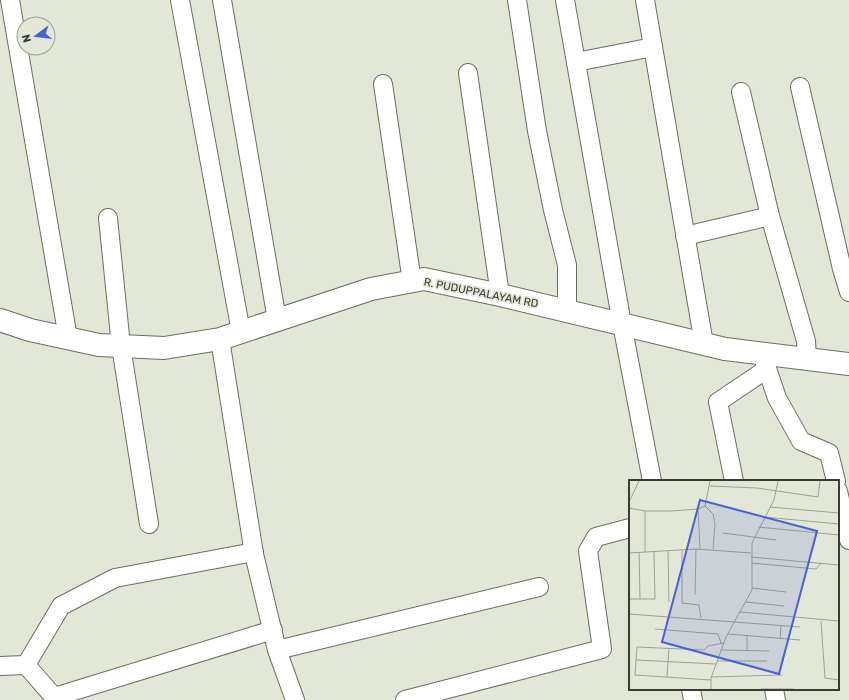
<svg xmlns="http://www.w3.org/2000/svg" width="849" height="700" font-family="Rubik,sans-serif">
<rect width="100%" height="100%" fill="#e2e7d7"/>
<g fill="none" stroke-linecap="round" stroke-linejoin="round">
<defs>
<g id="minor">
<path d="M 10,0 L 68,338"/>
<path d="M 180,0 L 241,332"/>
<path d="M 222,0 L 277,320"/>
<path d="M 517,0 L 537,131 L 553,210 L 567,265 L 567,311"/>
<path d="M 565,0 L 622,324 L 652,481"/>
<path d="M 645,0 L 704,344"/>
<path d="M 576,62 L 653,47"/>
<path d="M 468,73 L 500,295"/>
<path d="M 383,84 L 412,282"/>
<path d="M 800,87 L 842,269 L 849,292"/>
<path d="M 741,92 L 770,216 L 806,341 L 807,359"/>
<path d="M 108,218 L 121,346 L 149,524"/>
<path d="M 685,236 L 770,216"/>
<path d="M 220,339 L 254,554 L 277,650 L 295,700"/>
<path d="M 762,354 L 777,398 L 801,441 L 829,453 L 836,481"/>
<path d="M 734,481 L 718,402 L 767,369"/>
<path d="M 838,491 L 849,540"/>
<path d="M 277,650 L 539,587"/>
<path d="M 0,666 L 26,665"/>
<path d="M 691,689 L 693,700"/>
<path d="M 774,689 L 776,700"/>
<path d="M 54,697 L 273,630"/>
<path d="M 55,700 L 54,697 L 26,665 L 61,606 L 115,578 L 254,552"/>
<path d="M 405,700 L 602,649 L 588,551 L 596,537 L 630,528"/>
</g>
<path id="secondary" d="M 0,320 L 30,330 L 99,345 L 164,348 L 220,339 L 371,289 L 424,279 L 500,295 L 725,349 L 849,364"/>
</defs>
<use href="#minor" stroke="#6b6f61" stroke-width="20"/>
<use href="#secondary" stroke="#6b6f61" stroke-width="24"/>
<use href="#minor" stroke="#fff" stroke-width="18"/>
<use href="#secondary" stroke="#fff" stroke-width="22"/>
</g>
<g text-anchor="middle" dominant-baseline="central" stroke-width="3.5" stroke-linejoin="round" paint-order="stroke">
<g font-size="11" fill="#393b35" stroke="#e2e7d7">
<text transform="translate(481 293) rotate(11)">R. PUDUPPALAYAM RD</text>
</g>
</g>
<g transform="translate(629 480)">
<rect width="210" height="210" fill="#e2e7d7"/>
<path fill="none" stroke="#9ea296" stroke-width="1" d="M 81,6 L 128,8 L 189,17 L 191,1M 0,22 L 10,1M 76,26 L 81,1M 141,27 L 210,33M 0,28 L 16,31 L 43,31 L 69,29 L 76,26 L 84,34 L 86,44 L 84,69M 69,29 L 71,69M 16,31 L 16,72M 135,37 L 210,44M 129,47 L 210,55M 94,53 L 147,60M 53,70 L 53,123 L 70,125 L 72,138M 39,71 L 40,122M 10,72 L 11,119M 0,73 L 67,69 L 122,73M 122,77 L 210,85M 122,83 L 187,89 L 192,83M 123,108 L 157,112M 66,115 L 67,69M 0,119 L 26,119 L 25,72M 117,122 L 155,126M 111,132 L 210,141M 0,134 L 171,147M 192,141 L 196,198 L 210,200M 26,149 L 89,154 L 92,163M 99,154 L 171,160M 151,159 L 152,145M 92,170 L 140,171M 118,171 L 118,155M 7,180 L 87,184M 88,181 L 138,181M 38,197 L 40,168M 82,197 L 153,195M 82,200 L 6,195 L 8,167 L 75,170 L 79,166 L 95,163M 82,209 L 82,198 L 97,157 L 123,110 L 123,63 L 145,20 L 149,1M 132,209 L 164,209"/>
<path fill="#4b60d5" fill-opacity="0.15" stroke="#4b60d5" stroke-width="2" d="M 71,20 L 188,51 L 150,194 L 33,162 Z"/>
<rect width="210" height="210" fill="none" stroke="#393b35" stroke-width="2"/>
</g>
<g transform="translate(36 36) rotate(255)"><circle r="19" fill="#e2e7d7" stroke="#9ea296"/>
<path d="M0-3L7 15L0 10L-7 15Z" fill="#4b60d5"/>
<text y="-6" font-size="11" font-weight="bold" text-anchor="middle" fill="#393b35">N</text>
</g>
</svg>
